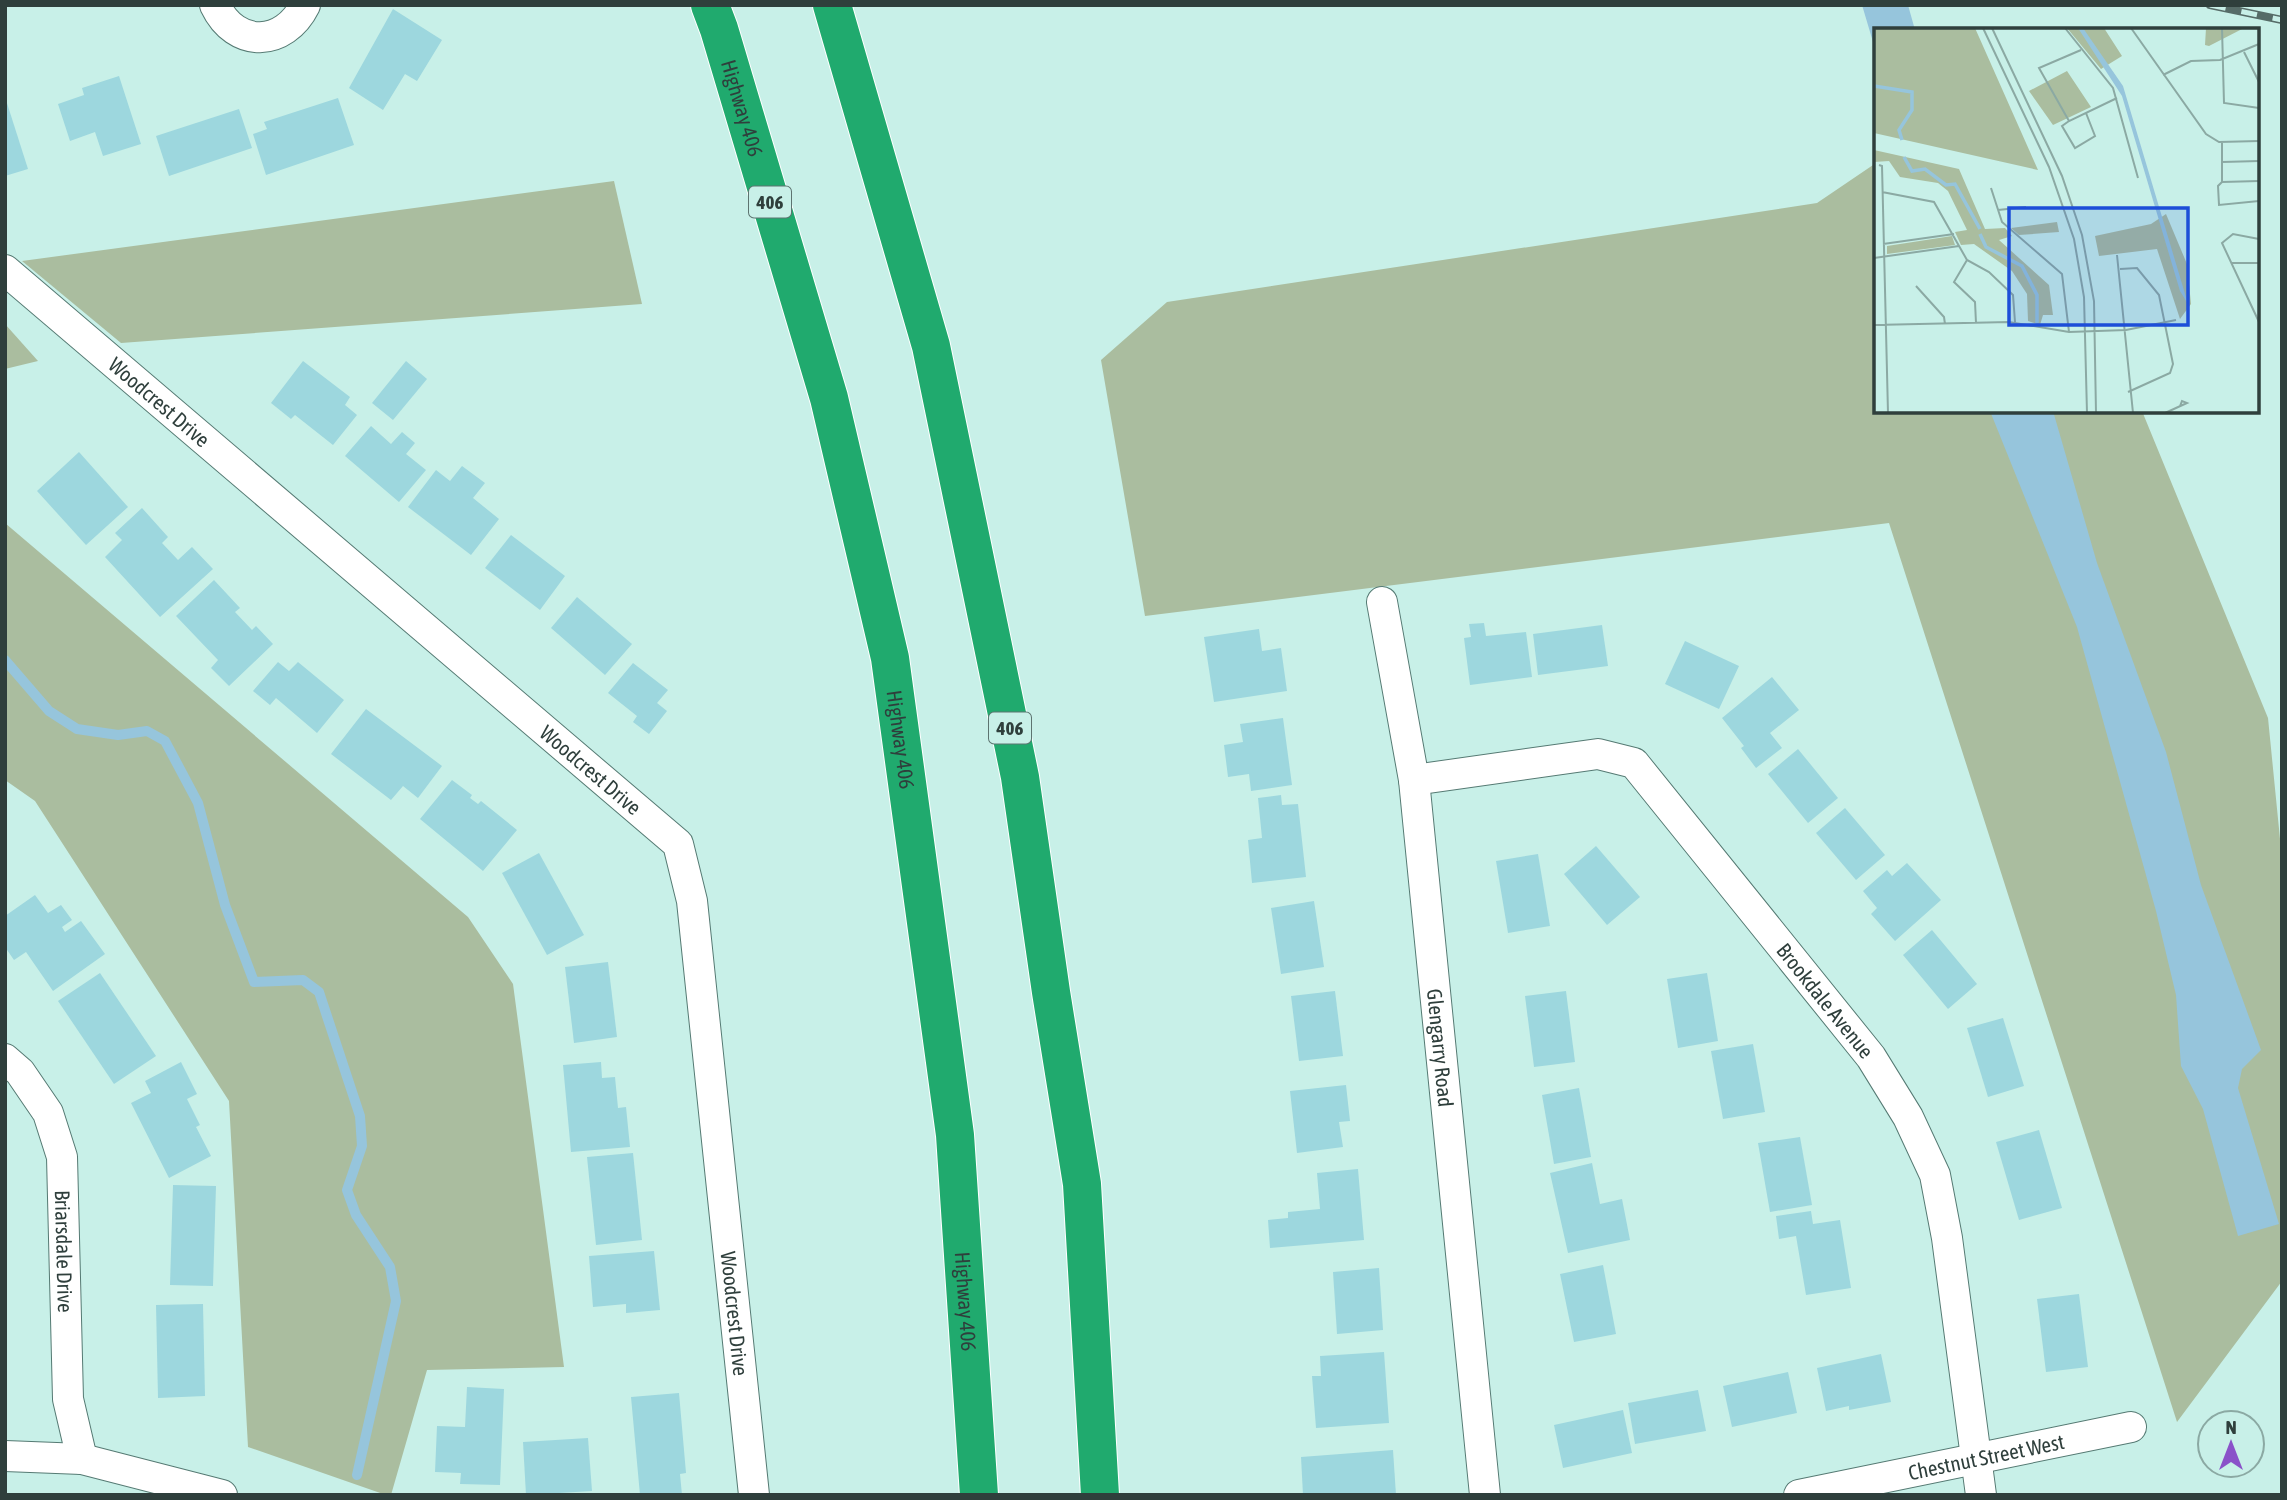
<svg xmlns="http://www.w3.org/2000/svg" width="2287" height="1500" font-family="'Asap Condensed',sans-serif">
<rect width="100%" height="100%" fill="#c8f0e8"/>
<g fill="#aabd9f">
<path d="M 1876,163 L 1876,411 L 2142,411 L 2268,718 L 2282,859 L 2282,1281 L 2177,1422 L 1889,523 L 1145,616 L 1101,360 L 1167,302 L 1817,203 Z"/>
<path d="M 614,181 L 642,304 L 121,343 L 22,261 Z"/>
<path d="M 5,324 L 38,361 L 5,369 Z"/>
<path d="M 5,523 L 468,917 L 513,984 L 564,1367 L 427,1370 L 391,1495 L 386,1495 L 248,1447 L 229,1101 L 35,801 L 5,780 Z"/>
</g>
<g fill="#96c5dc">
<path d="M 1862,5 L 1908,5 L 1915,30 L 1876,30 L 1876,52 Z"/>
<path d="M 1990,411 L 2053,411 L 2097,563 L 2166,752 L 2201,885 L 2261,1050 L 2242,1069 L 2238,1088 L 2279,1224 L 2238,1236 L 2203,1109 L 2181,1066 L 2176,995 L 2156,911 L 2077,627 Z"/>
</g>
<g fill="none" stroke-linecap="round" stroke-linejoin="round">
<path stroke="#96c5dc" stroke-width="10" d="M 5,660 L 49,711 L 77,729 L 118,735 L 147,731 L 165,741 L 198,803 L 225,905 L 254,982 L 303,980 L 319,992 L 360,1116 L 362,1146 L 347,1190 L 356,1215 L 390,1267 L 396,1301 L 357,1475"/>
</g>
<g fill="#9dd7de">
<path d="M 393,9 L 442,40 L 417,81 L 405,74 L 383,110 L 349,88 Z"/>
<path d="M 119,76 L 141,144 L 103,156 L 95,132 L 70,141 L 58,104 L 84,95 L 82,88 Z"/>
<path d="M 338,98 L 354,145 L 266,175 L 253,134 L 267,129 L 264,122 Z"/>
<path d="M 6,100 L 28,169 L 5,176 L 5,101 Z"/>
<path d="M 239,109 L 252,148 L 169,176 L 156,136 Z"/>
<path d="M 303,361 L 350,397 L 345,405 L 357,415 L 333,445 L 295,415 L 291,419 L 271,403 Z"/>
<path d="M 406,361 L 427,379 L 393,420 L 372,403 Z"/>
<path d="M 371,426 L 391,444 L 402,432 L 415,443 L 406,454 L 426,470 L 399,502 L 345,456 Z"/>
<path d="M 79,452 L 128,507 L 86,545 L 37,491 Z"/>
<path d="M 462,466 L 485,483 L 473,498 L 499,519 L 471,555 L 408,507 L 436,470 L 450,481 Z"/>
<path d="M 142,508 L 168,537 L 162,543 L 178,560 L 192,547 L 213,569 L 160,617 L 105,557 L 122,540 L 115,533 Z"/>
<path d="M 511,535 L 565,576 L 540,610 L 485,568 Z"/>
<path d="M 214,580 L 240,608 L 235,612 L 252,630 L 256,626 L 273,644 L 229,686 L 211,668 L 218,660 L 176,616 Z"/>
<path d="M 577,597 L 632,644 L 605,675 L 551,628 Z"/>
<path d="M 1484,623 L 1486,636 L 1526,632 L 1532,677 L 1470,685 L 1464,638 L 1471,637 L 1469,624 Z"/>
<path d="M 1602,625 L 1608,666 L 1538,675 L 1533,634 Z"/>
<path d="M 1259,629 L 1262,651 L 1281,648 L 1287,691 L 1214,702 L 1204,637 Z"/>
<path d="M 1685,641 L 1739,666 L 1719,709 L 1665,684 Z"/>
<path d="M 278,662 L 289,671 L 298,662 L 344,700 L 317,733 L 276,698 L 270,705 L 253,691 Z"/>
<path d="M 633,663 L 668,690 L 657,703 L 667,711 L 649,734 L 633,722 L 637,716 L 608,693 Z"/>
<path d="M 1772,677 L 1799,710 L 1770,733 L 1782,748 L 1756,768 L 1741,748 L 1744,746 L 1722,718 Z"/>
<path d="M 366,709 L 442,766 L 418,798 L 403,786 L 391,800 L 331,754 Z"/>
<path d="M 1283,718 L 1292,785 L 1251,791 L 1249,774 L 1228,777 L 1224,745 L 1243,742 L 1240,724 Z"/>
<path d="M 1798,749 L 1838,798 L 1808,823 L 1768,774 Z"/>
<path d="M 452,780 L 472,795 L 470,798 L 478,804 L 481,801 L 517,830 L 483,871 L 420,819 Z"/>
<path d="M 1281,795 L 1282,805 L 1298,804 L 1306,877 L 1252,883 L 1248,840 L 1262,838 L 1258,798 Z"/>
<path d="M 1845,808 L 1885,855 L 1856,880 L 1816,833 Z"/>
<path d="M 1596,846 L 1640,897 L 1607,925 L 1564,874 Z"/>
<path d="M 539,853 L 584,935 L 547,955 L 502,873 Z"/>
<path d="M 1538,854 L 1550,926 L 1508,933 L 1496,861 Z"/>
<path d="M 1907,863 L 1941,900 L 1895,941 L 1871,914 L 1877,908 L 1863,891 L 1887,870 L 1892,876 Z"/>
<path d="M 35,895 L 48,913 L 61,905 L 72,920 L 62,927 L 65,932 L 81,921 L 105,954 L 53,991 L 26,952 L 14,960 L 5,947 L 5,916 Z"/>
<path d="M 1314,901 L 1324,967 L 1281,974 L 1271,908 Z"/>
<path d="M 1932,930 L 1977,984 L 1948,1009 L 1903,955 Z"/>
<path d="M 608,962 L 617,1037 L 574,1043 L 565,967 Z"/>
<path d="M 100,973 L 156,1056 L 114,1084 L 58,1001 Z"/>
<path d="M 1707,973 L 1718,1041 L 1678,1048 L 1667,979 Z"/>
<path d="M 1335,991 L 1343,1056 L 1299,1061 L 1291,996 Z"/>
<path d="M 1566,991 L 1575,1062 L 1534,1067 L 1525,996 Z"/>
<path d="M 2003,1018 L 2024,1086 L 1988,1097 L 1967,1028 Z"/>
<path d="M 1753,1044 L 1765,1112 L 1723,1119 L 1711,1051 Z"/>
<path d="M 181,1062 L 197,1094 L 187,1099 L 200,1125 L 196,1127 L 211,1156 L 169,1178 L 131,1103 L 151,1093 L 145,1081 Z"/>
<path d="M 601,1062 L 602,1078 L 615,1077 L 618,1108 L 626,1107 L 630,1147 L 571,1152 L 563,1065 Z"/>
<path d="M 1346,1085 L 1350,1121 L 1339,1122 L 1343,1147 L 1297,1153 L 1290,1091 Z"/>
<path d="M 1579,1088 L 1591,1157 L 1554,1164 L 1542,1095 Z"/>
<path d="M 2039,1130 L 2062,1208 L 2019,1220 L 1996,1142 Z"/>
<path d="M 1800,1137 L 1812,1205 L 1770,1212 L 1758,1143 Z"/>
<path d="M 633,1153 L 642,1240 L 596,1245 L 587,1157 Z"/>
<path d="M 1592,1163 L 1600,1204 L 1622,1199 L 1630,1240 L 1568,1253 L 1550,1173 Z"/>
<path d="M 1358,1169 L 1364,1240 L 1270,1248 L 1268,1220 L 1288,1218 L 1288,1212 L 1320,1209 L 1317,1173 Z"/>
<path d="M 173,1185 L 216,1186 L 213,1286 L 170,1285 Z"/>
<path d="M 1811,1211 L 1813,1224 L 1840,1220 L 1851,1288 L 1806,1295 L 1796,1236 L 1779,1239 L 1776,1216 Z"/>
<path d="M 654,1251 L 660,1310 L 626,1313 L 626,1304 L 593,1307 L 589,1256 Z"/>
<path d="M 1603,1265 L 1616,1334 L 1574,1342 L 1560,1274 Z"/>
<path d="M 1379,1268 L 1383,1330 L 1337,1334 L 1333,1272 Z"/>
<path d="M 2079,1294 L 2088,1367 L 2046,1372 L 2037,1299 Z"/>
<path d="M 203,1304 L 205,1396 L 158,1398 L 156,1305 Z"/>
<path d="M 1384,1352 L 1389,1423 L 1316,1428 L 1312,1376 L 1321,1376 L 1320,1356 Z"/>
<path d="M 1881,1354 L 1891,1402 L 1849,1410 L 1849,1406 L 1826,1411 L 1817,1368 Z"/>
<path d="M 1788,1372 L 1797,1413 L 1732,1427 L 1723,1386 Z"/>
<path d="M 467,1387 L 504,1389 L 500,1485 L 460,1484 L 461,1473 L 435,1472 L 437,1426 L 465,1427 Z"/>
<path d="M 1698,1390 L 1706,1431 L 1635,1444 L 1628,1403 Z"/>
<path d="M 679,1393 L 686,1473 L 680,1474 L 682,1495 L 640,1495 L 631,1397 Z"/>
<path d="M 1623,1410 L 1632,1453 L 1563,1468 L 1554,1425 Z"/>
<path d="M 588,1438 L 592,1491 L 526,1495 L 523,1442 Z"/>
<path d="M 1393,1450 L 1396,1495 L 1303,1495 L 1301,1457 Z"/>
</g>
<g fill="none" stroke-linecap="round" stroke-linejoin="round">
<defs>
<g id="street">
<path d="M 215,5 C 236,49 284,47 305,5"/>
<path id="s1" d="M 5,270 L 678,844 L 692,901 L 754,1495"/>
<path id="s2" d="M 1382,602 L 1414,780 L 1485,1495"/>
<path id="s3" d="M 1414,780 L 1598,754 L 1634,763 L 1871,1057 L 1908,1117 L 1935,1175 L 1947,1238 L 1981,1495"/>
<path id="s4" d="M 5,1059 L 20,1072 L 48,1113 L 62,1157 L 68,1399 L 82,1459"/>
<path d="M 5,1456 L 82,1459 L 222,1495"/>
<path id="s5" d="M 1799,1495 L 2131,1427"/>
</g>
<g id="highway">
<path id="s6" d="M 710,5 L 719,29 L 829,398 L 890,658 L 955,1135 L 979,1495"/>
<path d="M 832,5 L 931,346 L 1020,777 L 1051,992 L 1082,1184 L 1100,1495"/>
</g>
</defs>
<use href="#street" stroke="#557a73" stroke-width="32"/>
<use href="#highway" stroke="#fff" stroke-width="40"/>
<use href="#street" stroke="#fff" stroke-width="30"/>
<use href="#highway" stroke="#20aa6e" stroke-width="38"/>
<defs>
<path id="rail" d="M 2210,5 L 2282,20"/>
</defs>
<use href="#rail" stroke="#566c68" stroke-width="8"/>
<use href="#rail" stroke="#c8f0e8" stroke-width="5" stroke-dasharray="16" stroke-linecap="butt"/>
</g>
<g text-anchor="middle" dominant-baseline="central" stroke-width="5" stroke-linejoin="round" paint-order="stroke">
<g fill="#c8f0e8" stroke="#5d7470" stroke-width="2">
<rect x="749" y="186.5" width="42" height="31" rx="5"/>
<rect x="989" y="712.5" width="42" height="31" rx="5"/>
</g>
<g font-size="19" font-weight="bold" fill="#2f3f3c">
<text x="770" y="202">406</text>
<text x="1010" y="728">406</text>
</g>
<g font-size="21" fill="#2f3f3c" stroke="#c8f0e8">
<text stroke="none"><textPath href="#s6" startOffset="108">Highway 406</textPath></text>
<text stroke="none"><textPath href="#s1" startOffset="203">Woodcrest Drive</textPath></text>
<text stroke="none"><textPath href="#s6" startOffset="760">Highway 406</textPath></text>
<text stroke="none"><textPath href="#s1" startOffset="770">Woodcrest Drive</textPath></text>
<text stroke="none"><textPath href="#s3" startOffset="528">Brookdale Avenue</textPath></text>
<text stroke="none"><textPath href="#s2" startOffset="450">Glengarry Road</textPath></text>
<text stroke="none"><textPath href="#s4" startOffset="210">Briarsdale Drive</textPath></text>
<text stroke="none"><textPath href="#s6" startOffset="1326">Highway 406</textPath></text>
<text stroke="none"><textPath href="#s1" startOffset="1358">Woodcrest Drive</textPath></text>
<text stroke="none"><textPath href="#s5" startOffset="191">Chestnut Street West</textPath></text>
</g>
</g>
<g transform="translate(1874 28)">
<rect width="385" height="385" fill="#c8f0e8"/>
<path d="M 0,0 L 101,0 L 164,142 L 0,105 ZM 193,0 L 230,0 L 248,28 L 227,41 ZM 332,0 L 370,0 L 335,18 L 331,17 ZM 193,43 L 217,79 L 179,97 L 155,63 ZM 0,122 L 85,141 L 111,201 L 131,200 L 138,208 L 125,212 L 175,257 L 179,287 L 169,287 L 166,297 L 154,293 L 153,266 L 138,243 L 100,216 L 87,217 L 81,204 L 93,202 L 74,163 L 64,155 L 26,149 L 15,133 L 0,134 ZM 292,186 L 313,236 L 317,276 L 306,291 L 283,221 L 225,228 L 221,208 L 277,196 ZM 183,194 L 185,204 L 145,207 L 137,200 ZM 78,208 L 81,217 L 13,226 L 13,218 Z" fill="#aabd9f"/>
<path d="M 204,0 L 209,0 L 249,58 L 314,276 L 306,263 L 248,68 Z" fill="#96c5dc"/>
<path fill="none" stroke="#96c5dc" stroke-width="3.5" d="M 0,58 L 38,64 L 38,82 L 25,102 L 28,112M 30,129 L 38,143 L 51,141 L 72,157 L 81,156 L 106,201M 106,206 L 112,219 L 148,238 L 163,267 L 163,295"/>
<path fill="none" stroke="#8ba9a3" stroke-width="2" d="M 109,0 L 175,139 L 200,211 L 210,269 L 213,385M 118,0 L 188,148 L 208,207 L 220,273 L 222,385M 191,0 L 239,60 L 264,150M 257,0 L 332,106 L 345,114 L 385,113M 348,0 L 350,75 L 385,80M 370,24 L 385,54M 289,47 L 317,33 L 346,32 L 385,16M 212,85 L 221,108 L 201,120 L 188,98 L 195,93 L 243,70M 195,93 L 165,40 L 207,22M 348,114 L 348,154M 348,134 L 385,133M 5,137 L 8,138 L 14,385M 348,154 L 344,158 L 345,177 L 385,173M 348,154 L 385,153M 117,160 L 128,194 L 188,246 L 195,304M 8,164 L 60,174 L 93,232 L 115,244 L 139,267 L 141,294M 124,182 L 152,179M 385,211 L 359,206 L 348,215 L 385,294M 9,216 L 80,206M 243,227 L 259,385M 0,230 L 85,218M 93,232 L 80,254 L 101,274 L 102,295M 357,235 L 385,235M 246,241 L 263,240 L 285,267 L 299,336 L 296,345 L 254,364M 42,258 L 70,289 L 71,296M 0,297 L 135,294 L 195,304 L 252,302 L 302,292M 291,385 L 313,375 L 308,373 L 306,378"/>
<path fill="#1d4ed8" fill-opacity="0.15" stroke="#1d4ed8" stroke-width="3.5" d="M 135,180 L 314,180 L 314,297 L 135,297 Z"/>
<rect width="385" height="385" fill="none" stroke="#2f3f3c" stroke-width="3.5"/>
</g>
<rect width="2287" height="1500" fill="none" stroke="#2f3f3c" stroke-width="14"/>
<g transform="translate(2231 1444)"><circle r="33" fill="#c8f0e8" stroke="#8ba9a3" stroke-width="2"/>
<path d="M0-5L12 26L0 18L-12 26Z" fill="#8a52c9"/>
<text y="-10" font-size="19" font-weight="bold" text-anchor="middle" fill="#2f3f3c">N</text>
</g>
</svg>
